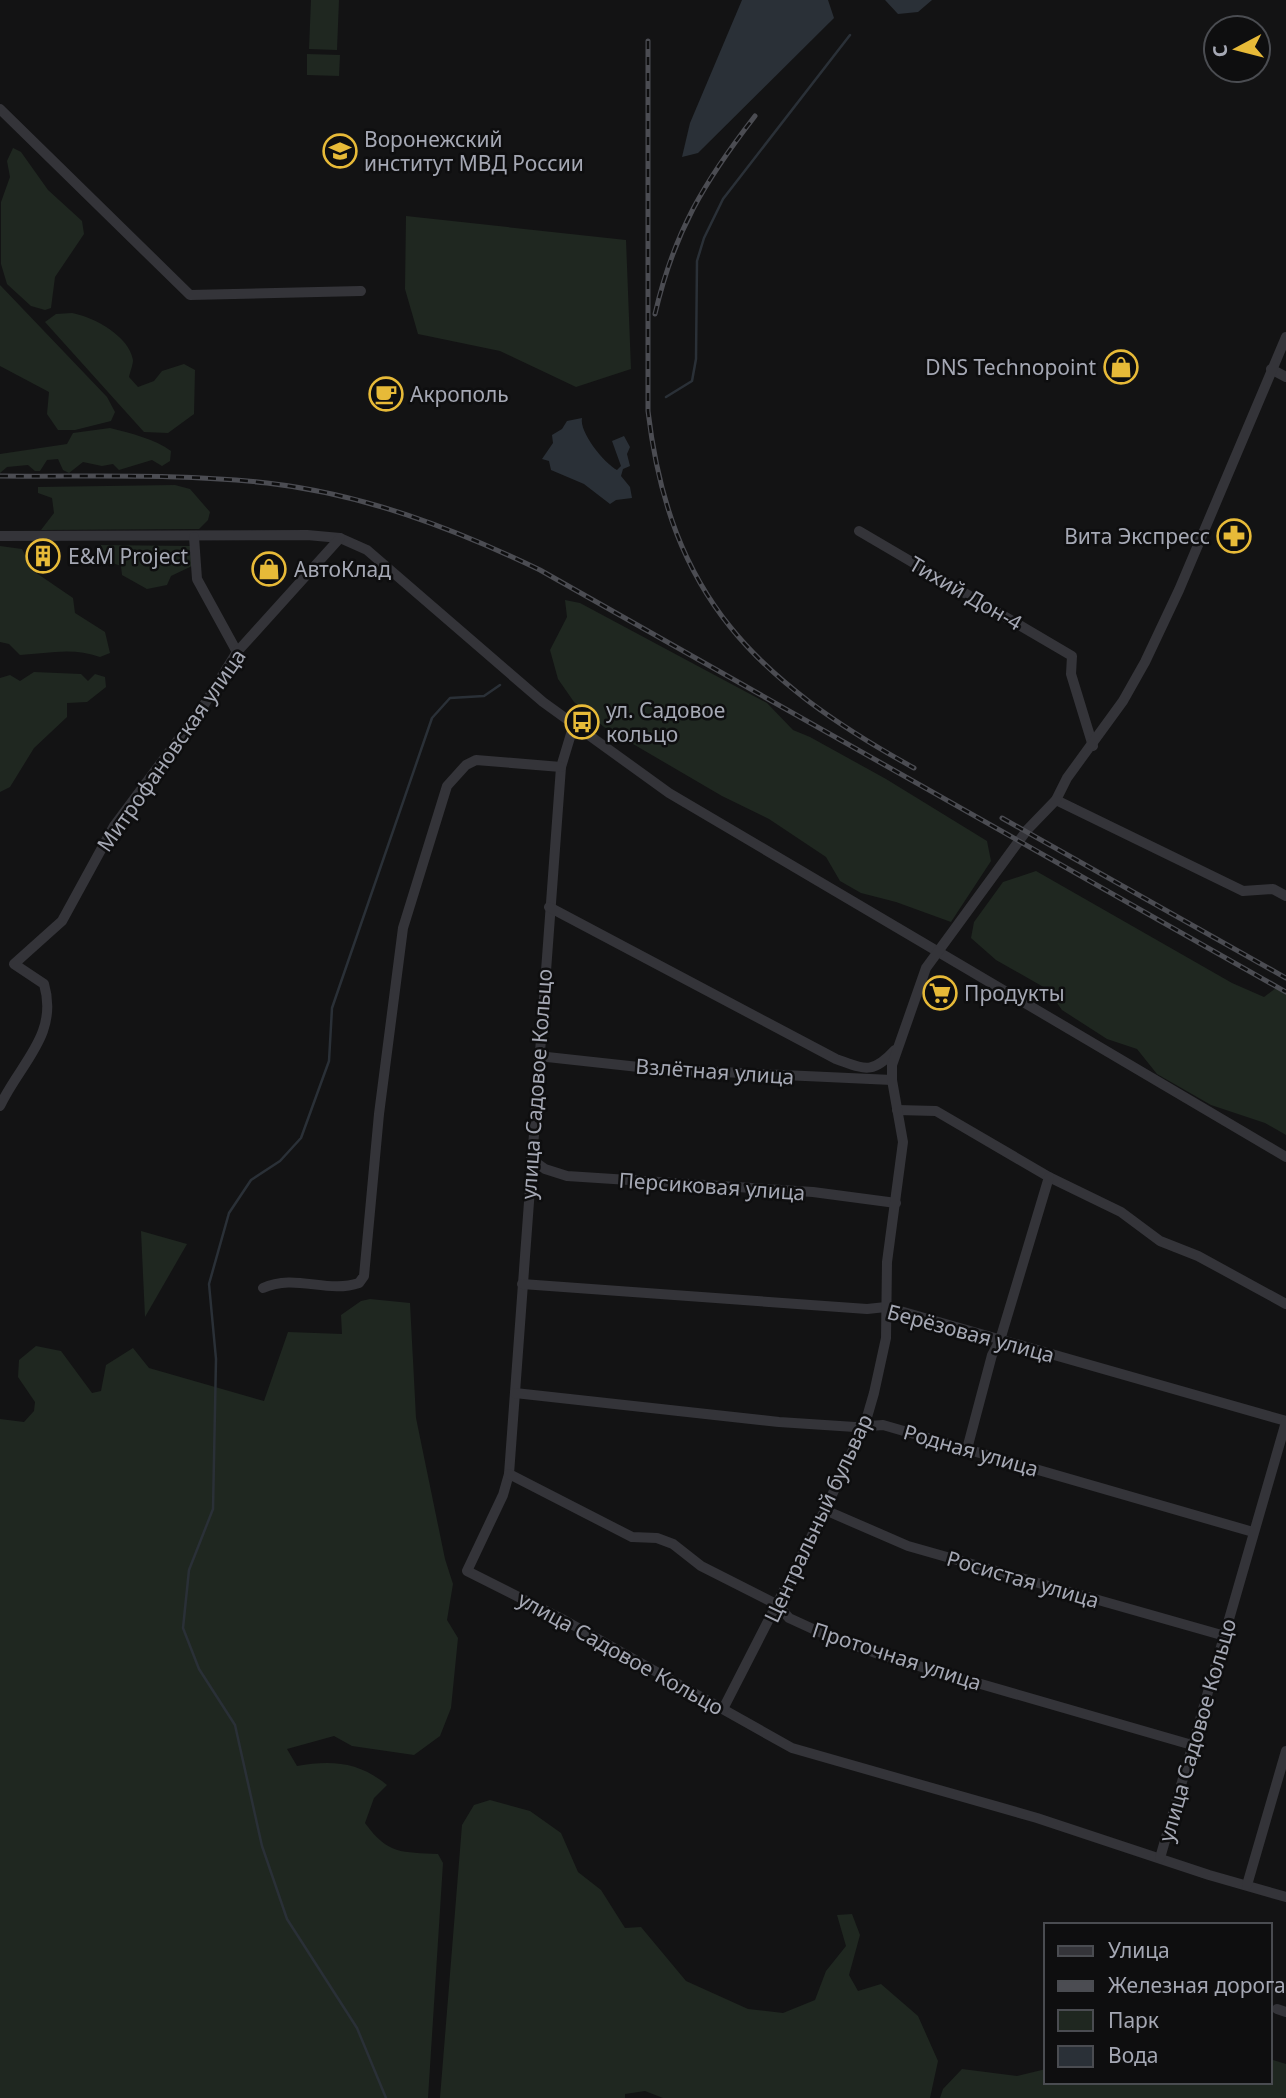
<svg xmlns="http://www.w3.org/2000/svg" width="1286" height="2098" font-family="'Noto Sans',sans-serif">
<rect width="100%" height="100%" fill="#131314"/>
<g fill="#1f2720">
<path d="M 311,0 L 339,0 L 337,50 L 309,49 Z"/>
<path d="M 307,54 L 340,55 L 339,76 L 307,75 Z"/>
<path d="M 13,148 L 21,152 L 48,190 L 82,221 L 84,234 L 55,277 L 51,308 L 45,310 L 31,306 L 7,284 L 1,264 L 1,202 L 10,177 L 7,161 Z"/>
<path d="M 406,216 L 626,240 L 631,369 L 576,387 L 500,351 L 418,334 L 405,289 Z"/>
<path d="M 0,285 L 107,397 L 115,412 L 111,421 L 75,430 L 58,430 L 47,414 L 49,392 L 0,366 Z"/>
<path d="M 72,313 C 94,317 129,336 133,360 C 133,365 130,372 129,377 L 138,387 L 154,381 L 162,371 L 184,364 L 195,370 L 194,414 L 168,433 L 144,432 L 45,322 L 56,314 Z"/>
<path d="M 110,428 C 130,433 155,439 171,451 L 170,461 L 162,466 L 152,460 L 119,470 L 113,464 L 102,466 L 83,462 L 69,473 L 63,470 L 58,459 L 47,460 L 40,471 L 35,471 L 28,465 L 7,467 L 0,473 L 0,454 L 67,444 L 73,433 Z"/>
<path d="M 175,485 L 190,489 L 210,512 L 208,520 L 199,529 L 41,530 L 54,513 L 52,498 L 38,493 L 38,487 Z"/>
<path d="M 101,545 L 190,546 L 192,566 L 171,576 L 167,585 L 147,589 L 122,575 L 121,566 L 101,559 Z"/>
<path d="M 0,546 L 22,549 L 32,570 L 73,598 L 75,613 L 105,632 L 110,653 L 100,657 C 74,647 48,653 20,655 L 9,644 L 0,642 Z"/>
<path d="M 565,600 L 580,603 L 767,703 L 793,730 L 810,737 L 886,779 L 987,841 L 991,861 L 951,922 L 896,902 L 861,893 L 840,881 L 826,857 L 769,819 L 722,796 L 604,727 L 574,702 L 558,679 L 550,650 L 567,617 Z"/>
<path d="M 34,672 L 81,674 L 88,681 L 95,674 L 105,677 L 106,687 L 87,702 L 67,703 L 67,717 L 34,748 L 10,787 L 0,792 L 0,678 L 10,675 L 20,681 Z"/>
<path d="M 1036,871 L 1232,983 L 1264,997 L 1276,988 L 1286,993 L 1286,1135 L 1265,1123 L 1211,1105 L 1157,1074 L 1137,1049 L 1107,1039 L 1062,1010 L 1047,989 L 996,960 L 971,938 L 974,922 L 1003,882 Z"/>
<path d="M 141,1231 L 187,1244 L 145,1317 Z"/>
<path d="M 370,1299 L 410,1303 L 416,1418 L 445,1559 L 453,1584 L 447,1620 L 458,1638 L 451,1708 L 440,1736 L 414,1755 L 352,1746 L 334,1736 L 287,1749 L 297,1766 C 332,1760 359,1762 387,1785 L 374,1798 L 365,1823 C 388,1855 402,1852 438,1854 L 443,1863 L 428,2098 L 0,2098 L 0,1419 L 24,1422 L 34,1411 L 35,1402 L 18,1377 L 19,1360 L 36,1346 L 61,1351 L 92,1393 L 101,1391 L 106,1365 L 133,1348 L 149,1368 L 264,1401 L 288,1332 L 342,1334 L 341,1315 L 361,1301 Z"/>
<path d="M 490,1800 L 530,1811 L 561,1833 L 578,1872 L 601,1890 L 625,1928 L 641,1927 L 686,1981 L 748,2009 L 783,2013 L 815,2000 L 826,1971 L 846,1946 L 837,1915 L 852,1914 L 860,1935 L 849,1975 L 858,1991 L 881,1984 L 918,2016 L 938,2061 L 930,2098 L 663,2098 L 645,2091 L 625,2094 L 625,2098 L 440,2098 L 462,1825 L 474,1805 Z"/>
<path d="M 1270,2055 L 1273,2060 L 1286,2064 L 1286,2098 L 940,2098 L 943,2089 L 962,2069 L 1017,2076 L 1046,2069 L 1046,2082 L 1270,2082 Z"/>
</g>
<g fill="#2a3037">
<path d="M 742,0 L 828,0 L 834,18 L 698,153 L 682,157 L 690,123 Z"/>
<path d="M 885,0 L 932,0 L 918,12 L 898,14 Z"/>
<path d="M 582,418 C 579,432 604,463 617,470 L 621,466 L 612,441 L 624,436 L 630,447 L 627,454 L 630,466 L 623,469 L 621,476 L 630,487 L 632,498 L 616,500 L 610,504 L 584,484 L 551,470 L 549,461 L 542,459 L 553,443 L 552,435 L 562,429 L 567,421 Z"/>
</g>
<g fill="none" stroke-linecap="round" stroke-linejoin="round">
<g stroke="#2a3037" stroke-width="2.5">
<path d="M 666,397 L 692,381 L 696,359 L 697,261 L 704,238 L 723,199 L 850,35"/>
<path d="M 386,2098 L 357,2028 L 287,1919 L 262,1846 L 235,1725 L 199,1669 L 183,1628 L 189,1570 L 213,1509 L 216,1359 L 209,1284 L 229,1213 L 251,1180 L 280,1161 L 301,1138 L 329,1061 L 332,1008 L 432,718 L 450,698 L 484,696 L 500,685"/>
</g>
<g stroke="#343439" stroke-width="10">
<path d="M 0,109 L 190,295 L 361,291"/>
<path d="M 1271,369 L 1286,377"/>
<path d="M 859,531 L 1072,656 L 1071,674 L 1093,746"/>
<path d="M 0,536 L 307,535 L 340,538 L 367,550 L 543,702 L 669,793 L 1286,1157"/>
<path d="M 194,537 L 197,579 L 237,652"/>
<path d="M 574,724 L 561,767 L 509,1474 L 503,1495 L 467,1571 L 564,1620 L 792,1748 L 1037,1818 L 1209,1875 L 1286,1897"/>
<path d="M 1056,800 L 1243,891 L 1273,889 L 1286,896"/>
<path d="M 549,907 L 836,1059 C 865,1069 872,1075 895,1050"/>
<path d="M 538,1056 L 657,1069 L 892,1080"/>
<path d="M 0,1106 C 20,1063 59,1035 44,984 L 14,964 L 62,921 L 114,826 L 204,705 L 237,652 L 340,538"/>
<path d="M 897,1110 L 936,1111 L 1049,1177 L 1121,1212 L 1160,1241 L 1198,1256 L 1286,1304"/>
<path d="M 531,1159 L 545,1169 L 567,1176 L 813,1192 L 896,1203"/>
<path d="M 522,1284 L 867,1309 L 886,1307 L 1286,1421"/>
<path d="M 263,1288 C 295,1273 327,1294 359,1283 L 364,1276 L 379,1114 L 403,928 L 447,786 L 466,765 L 476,760 L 561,767"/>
<path d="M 515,1393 L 779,1422 L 855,1427 L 883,1425 L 1253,1532"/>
<path d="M 967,1449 L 992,1355 L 1000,1340 L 1049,1177"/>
<path d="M 509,1474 L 632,1537 L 657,1538 L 673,1544 L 701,1566 L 778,1605 L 789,1618 L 826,1635 L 884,1656 L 1192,1745"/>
<path d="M 825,1510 L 908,1546 L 1225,1636"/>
<path d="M 723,1709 L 825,1510 L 865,1424 L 874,1393 L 886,1338 L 887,1262 L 903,1142 L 892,1080 L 892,1065 L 926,968 L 1027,830 L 1056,800 L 1067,778 L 1123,701 L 1145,662 L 1179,590 L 1286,337"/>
<path d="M 1160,1858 L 1286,1422"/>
<path d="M 1247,1885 L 1286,1751"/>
<path d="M 1277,2009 L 1286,2012"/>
</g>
<defs>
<g id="rail">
<path d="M 648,41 L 648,411 C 670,598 756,680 914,768"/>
<path d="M 655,314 C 674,232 704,182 755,116"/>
<path d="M 0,476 C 88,477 179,473 267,483 C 363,494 453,528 540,570 L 1286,992"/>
<path d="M 1002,818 L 1286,978"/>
</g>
</defs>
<use href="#rail" stroke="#4b4c52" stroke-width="5"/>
<use href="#rail" stroke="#0e0e0f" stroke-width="2.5" stroke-dasharray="8" stroke-linecap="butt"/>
</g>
<defs>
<symbol id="university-ring" viewBox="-11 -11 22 22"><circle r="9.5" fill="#0e0e0f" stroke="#e7ba38" stroke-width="1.5"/><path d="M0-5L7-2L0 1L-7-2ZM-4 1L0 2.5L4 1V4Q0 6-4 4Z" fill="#e7ba38"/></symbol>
<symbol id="shop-ring" viewBox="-11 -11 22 22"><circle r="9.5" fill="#0e0e0f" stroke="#e7ba38" stroke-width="1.5"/><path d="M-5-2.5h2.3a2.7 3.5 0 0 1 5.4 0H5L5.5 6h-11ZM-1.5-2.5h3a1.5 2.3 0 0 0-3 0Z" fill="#e7ba38"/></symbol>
<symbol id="cafe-ring" viewBox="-11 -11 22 22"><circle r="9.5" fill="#0e0e0f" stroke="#e7ba38" stroke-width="1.5"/><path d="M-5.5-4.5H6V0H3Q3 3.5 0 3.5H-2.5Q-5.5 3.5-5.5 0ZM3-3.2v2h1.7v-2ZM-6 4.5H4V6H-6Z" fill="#e7ba38"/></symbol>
<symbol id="pharmacy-ring" viewBox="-11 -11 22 22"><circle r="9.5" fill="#0e0e0f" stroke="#e7ba38" stroke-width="1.5"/><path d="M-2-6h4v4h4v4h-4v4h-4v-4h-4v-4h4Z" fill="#e7ba38"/></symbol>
<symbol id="building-ring" viewBox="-11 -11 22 22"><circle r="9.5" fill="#0e0e0f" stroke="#e7ba38" stroke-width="1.5"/><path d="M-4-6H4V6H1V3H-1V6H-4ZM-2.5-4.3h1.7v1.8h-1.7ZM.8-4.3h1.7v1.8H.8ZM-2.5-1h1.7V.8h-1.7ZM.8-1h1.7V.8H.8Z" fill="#e7ba38"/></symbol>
<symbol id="bus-ring" viewBox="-11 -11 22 22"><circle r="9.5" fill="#0e0e0f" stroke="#e7ba38" stroke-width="1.5"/><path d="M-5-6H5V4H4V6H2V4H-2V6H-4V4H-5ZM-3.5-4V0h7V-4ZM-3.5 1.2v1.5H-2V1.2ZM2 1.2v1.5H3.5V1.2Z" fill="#e7ba38"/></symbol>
<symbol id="supermarket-ring" viewBox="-11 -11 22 22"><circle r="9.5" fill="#0e0e0f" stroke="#e7ba38" stroke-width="1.5"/><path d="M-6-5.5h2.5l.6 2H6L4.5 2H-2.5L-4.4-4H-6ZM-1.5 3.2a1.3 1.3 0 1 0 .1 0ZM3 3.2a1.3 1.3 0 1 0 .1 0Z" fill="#e7ba38"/></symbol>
</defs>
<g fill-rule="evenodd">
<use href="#university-ring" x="321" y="132" width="38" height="38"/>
<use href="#shop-ring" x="1102" y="348" width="38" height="38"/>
<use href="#cafe-ring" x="367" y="375" width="38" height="38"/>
<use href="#pharmacy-ring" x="1215" y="517" width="38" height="38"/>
<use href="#building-ring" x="24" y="537" width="38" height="38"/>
<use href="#shop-ring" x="250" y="550" width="38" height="38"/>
<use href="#bus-ring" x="563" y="703" width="38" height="38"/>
<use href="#supermarket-ring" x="921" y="974" width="38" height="38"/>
</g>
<g text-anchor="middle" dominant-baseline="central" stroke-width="5" stroke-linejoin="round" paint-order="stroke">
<g font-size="21" fill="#a5a8b4" stroke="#0e0e0f" text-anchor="start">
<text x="364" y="139">Воронежский<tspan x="364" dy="24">институт МВД России</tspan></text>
<text x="1096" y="367" text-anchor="end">DNS Technopoint</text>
<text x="410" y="394">Акрополь</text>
<text x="1210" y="536" text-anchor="end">Вита Экспресс</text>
<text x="68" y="556">E&amp;M Project</text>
<text x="294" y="569">АвтоКлад</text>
<text x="606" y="710">ул. Садовое<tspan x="606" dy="24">кольцо</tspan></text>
<text x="964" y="993">Продукты</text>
</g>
<g font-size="21" fill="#a5a8b4" stroke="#0e0e0f">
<text transform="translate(966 593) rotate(30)">Тихий Дон-4</text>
<text transform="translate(171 750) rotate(-55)">Митрофановская улица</text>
<text transform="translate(715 1071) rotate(4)">Взлётная улица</text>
<text transform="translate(536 1084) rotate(-86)">улица Садовое Кольцо</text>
<text transform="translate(712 1186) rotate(4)">Персиковая улица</text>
<text transform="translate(971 1333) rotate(15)">Берёзовая улица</text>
<text transform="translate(971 1450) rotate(16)">Родная улица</text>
<text transform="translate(818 1518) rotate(-65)">Центральный бульвар</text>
<text transform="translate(1023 1579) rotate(16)">Росистая улица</text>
<text transform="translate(621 1653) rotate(29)">улица Садовое Кольцо</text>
<text transform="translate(897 1656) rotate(18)">Проточная улица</text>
<text transform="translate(1197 1730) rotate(-74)">улица Садовое Кольцо</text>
</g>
</g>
<rect x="1044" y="1923" width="228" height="161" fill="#0e0e0f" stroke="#4a4c51" stroke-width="2"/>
<rect x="1058" y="1946" width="35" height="10" fill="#343439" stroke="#4a4c51" stroke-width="2"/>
<text x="1108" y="1958" font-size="21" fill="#a5a8b4">Улица</text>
<rect x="1058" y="1981" width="35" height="10" fill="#4b4c52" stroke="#4a4c51" stroke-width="2"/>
<text x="1108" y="1993" font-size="21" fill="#a5a8b4">Железная дорога</text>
<rect x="1058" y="2010" width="35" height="21" fill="#1f2720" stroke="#4a4c51" stroke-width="2"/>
<text x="1108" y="2028" font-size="21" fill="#a5a8b4">Парк</text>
<rect x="1058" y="2046" width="35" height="21" fill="#2a3037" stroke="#4a4c51" stroke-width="2"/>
<text x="1108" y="2063" font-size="21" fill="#a5a8b4">Вода</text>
<g transform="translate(1237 49) rotate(263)"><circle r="33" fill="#0e0e0f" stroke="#4a4c51" stroke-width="2"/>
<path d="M0-5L12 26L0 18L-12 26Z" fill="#e7ba38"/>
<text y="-10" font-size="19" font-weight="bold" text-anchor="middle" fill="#a5a8b4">С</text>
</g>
</svg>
